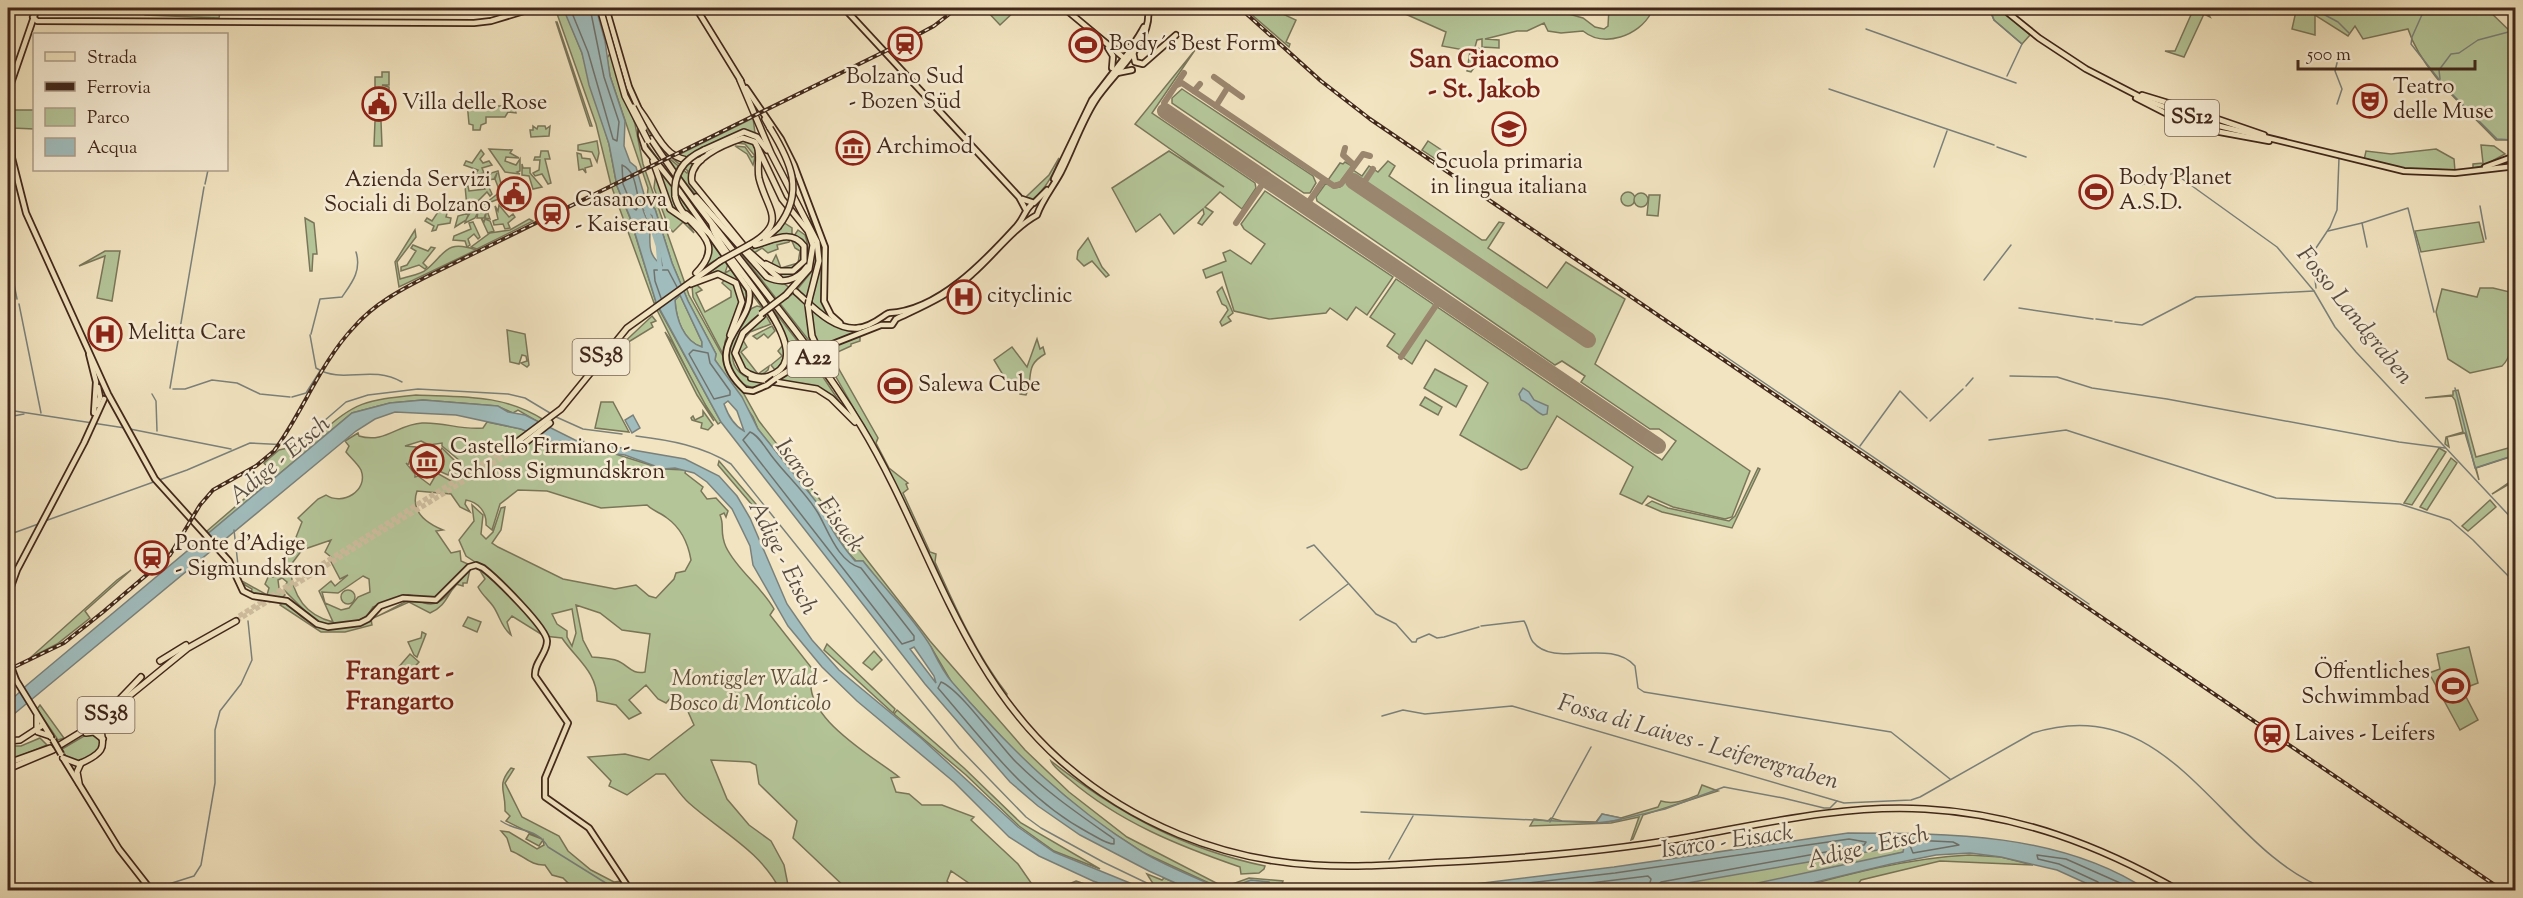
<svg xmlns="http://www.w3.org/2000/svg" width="2523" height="898" font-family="'Sorts Mill Goudy',serif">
<rect width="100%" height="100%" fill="#f2e4c0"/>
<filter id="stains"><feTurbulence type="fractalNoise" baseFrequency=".00333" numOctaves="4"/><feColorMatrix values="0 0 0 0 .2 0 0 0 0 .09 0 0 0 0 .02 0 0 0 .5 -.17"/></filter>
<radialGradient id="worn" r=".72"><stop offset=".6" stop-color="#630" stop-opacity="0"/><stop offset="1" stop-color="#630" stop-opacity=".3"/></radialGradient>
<g fill="#b4c598" stroke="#7a765a" stroke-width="1.5" fill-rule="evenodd">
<path d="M 42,8 L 92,8 L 89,14 L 44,13 Z"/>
<path d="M 145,8 L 223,8 L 223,12 L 220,12 L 219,18 L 145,15 Z"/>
<path d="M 555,8 L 563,8 L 565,11 L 582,53 L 609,144 L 617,186 L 630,218 L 656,302 L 654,303 L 611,185 L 596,124 Z"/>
<path d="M 984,8 L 1018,8 L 1000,25 Z"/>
<path d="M 1244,8 L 1270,8 L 1296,20 L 1286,42 L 1290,44 L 1289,47 Z"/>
<path d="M 1989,8 L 1999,8 L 2030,35 L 2022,44 L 1994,20 Z"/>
<path d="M 2194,8 L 2205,8 L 2210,17 L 2204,14 L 2184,57 L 2165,51 L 2175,51 Z"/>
<path d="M 2301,8 L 2486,8 L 2515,36 L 2515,140 L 2496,140 C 2465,107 2422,72 2408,29 L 2363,39 L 2355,26 L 2348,36 L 2315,15 L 2315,35 L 2292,29 L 2296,11 L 2312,14 Z"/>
<path d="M 1394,9 L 1564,8 L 1565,13 L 1583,18 L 1595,27 L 1604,29 L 1608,26 L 1609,8 L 1629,8 L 1630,11 L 1651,13 C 1639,36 1604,48 1583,31 L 1561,33 L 1548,31 L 1544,23 L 1527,31 L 1517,31 L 1485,39 L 1499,40 L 1499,48 L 1482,47 L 1482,39 L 1477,40 L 1475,47 L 1480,49 L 1479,61 L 1471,72 L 1467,71 L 1470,51 L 1442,46 L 1446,32 Z"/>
<path d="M 556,22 L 557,22 L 592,126 L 590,126 Z"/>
<path d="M 1195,50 L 1152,113 L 1255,183 L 1256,188 L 1242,209 L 1220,192 L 1205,207 L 1213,212 L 1202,225 L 1198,223 L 1204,214 L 1203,209 L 1174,234 L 1160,214 L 1136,232 L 1112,188 L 1169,151 L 1224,187 L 1135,124 Z"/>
<path d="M 611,52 L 635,124 L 643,164 L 689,295 L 759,421 L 930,641 L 1025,750 L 1069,792 L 1127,837 L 1220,885 L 1227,886 L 1249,878 L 1283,881 L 1280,890 L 1224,890 L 1142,852 L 1092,819 L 1023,760 L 952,683 L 931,647 L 863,561 L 856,561 L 845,549 L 838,535 L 831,529 L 807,489 L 799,483 L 758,429 L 753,417 L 715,360 L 716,354 L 688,301 L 672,263 L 655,209 L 647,199 L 648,188 L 610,76 L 607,58 Z"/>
<path d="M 382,72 L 389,72 L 389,85 L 382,85 L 389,87 L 389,100 L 382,100 L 382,95 L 375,95 L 375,77 L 382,77 Z"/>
<path d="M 1182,89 L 1313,176 L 1316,183 L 1310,193 L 1304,193 L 1172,103 L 1172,98 Z"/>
<path d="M 484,93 L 485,106 L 515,106 L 516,113 L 508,112 L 505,117 L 486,117 L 486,123 L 481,125 L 480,130 L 473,130 L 473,125 L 469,124 L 467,102 Z"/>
<path d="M 14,110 L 34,110 L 34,129 L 13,128 Z"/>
<path d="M 753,118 L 755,133 C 737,127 718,141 702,149 L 706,154 L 695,159 L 676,156 Z"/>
<path d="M 375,121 L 381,121 L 382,146 L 374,146 Z"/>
<path d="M 647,123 L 670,159 L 687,173 L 688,171 L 674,160 L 692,162 L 690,180 L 741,245 L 779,280 L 769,277 C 726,228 677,180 644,124 Z"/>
<path d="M 533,126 L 537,129 L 538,126 L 545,126 L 546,129 L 550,126 L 549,136 L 531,137 L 530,130 L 533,130 Z"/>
<path d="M 740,140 L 751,141 C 757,149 756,155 753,165 L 747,154 L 735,146 L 745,147 L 752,157 L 755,156 L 745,144 L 735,143 Z"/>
<path d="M 597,141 L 599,153 L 597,162 L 592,152 L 578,150 L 578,145 Z"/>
<path d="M 645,141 L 778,327 C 783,342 790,359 775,370 L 771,365 L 782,356 L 778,351 L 783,345 L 779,331 L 649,153 Z"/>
<path d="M 1428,141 L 1443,151 L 1437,160 L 1422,150 Z"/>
<path d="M 2481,145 L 2494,146 L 2505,154 L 2483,166 L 2473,168 L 2473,164 L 2483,163 Z"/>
<path d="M 489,149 L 512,150 L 510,153 L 519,158 L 506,157 L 505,161 L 516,165 L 520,159 L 520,171 L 517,172 L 520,174 L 505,172 Z"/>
<path d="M 2436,149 L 2454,159 L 2455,171 L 2413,171 L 2364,160 L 2366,151 L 2391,154 Z"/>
<path d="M 481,150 L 484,154 L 480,159 L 483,163 L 489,161 L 492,165 L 482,168 L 484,173 L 474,175 L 478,170 L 464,165 L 466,161 L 472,163 Z"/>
<path d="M 541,151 L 548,151 L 550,159 L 545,159 L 551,183 L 548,184 L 542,174 L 535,176 L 533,173 L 539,170 L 540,160 L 534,160 L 535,157 L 540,157 Z"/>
<path d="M 577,153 L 581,154 L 582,158 L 590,159 L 592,166 L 585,168 L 586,173 L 583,169 L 579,170 Z"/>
<path d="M 1059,158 C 1056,171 1044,191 1033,199 L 1026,197 L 1049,175 Z"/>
<path d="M 1388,161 L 1395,166 L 1389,176 L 1482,240 L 1486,240 L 1499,222 L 1504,223 L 1488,248 L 1547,288 L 1566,262 L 1625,299 L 1595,364 L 1750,471 L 1732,517 L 1725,519 L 1673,507 L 1648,496 L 1642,504 L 1620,494 L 1633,467 L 1557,416 L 1527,468 L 1521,470 L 1460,435 L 1488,383 L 1426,340 L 1412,364 L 1387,346 L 1395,334 L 1370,317 L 1396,279 L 1662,460 L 1676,441 L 1659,429 L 1650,429 L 1581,382 L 1585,376 L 1562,361 L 1555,365 L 1317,201 L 1316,197 L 1326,183 L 1334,188 L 1340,187 L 1353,170 L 1362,176 L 1369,166 L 1378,172 Z"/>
<path d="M 1345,162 L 1352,166 L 1340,182 L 1334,184 L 1328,180 L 1340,163 L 1343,164 Z"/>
<path d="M 522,164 L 523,168 L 530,168 L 530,173 L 542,187 L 533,189 L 529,176 L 522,175 Z"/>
<path d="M 657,169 L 676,189 L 698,221 C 664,214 671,196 657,169 Z"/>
<path d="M 498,171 L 504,197 L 483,205 L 500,192 L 495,179 L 497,173 L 494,179 L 488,180 L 491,173 Z"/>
<path d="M 656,172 L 674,215 L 687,222 L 694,233 L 683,222 L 673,232 L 669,228 L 654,188 Z"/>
<path d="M 487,183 L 492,194 L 490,196 L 487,192 L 472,207 L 467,207 L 465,186 L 468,186 L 469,191 L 485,189 L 484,183 Z"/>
<path d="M 1265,191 L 1393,277 L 1367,315 L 1356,307 L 1347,320 L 1330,308 L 1326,313 L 1269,319 L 1234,311 L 1222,272 L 1206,278 L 1203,270 L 1226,261 L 1223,253 L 1230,250 L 1251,264 L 1265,244 L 1244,229 L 1241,224 Z"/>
<circle cx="1628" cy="199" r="7"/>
<circle cx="1641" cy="200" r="7"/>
<path d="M 1649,195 L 1660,195 L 1658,216 L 1647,215 Z"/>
<path d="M 446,200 L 449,206 L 446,217 L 451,218 L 450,223 L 438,225 L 436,230 L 432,231 L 434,226 L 425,221 L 427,218 L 432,221 Z"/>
<path d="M 499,205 L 509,217 L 513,214 L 515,217 L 508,223 L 510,228 L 505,229 L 503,224 L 494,225 L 493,221 L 498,219 L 495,206 L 498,211 Z"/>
<path d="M 807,205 L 823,245 L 823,302 L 830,319 L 810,302 C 816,281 822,259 816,237 C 813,226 809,217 807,205 Z"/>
<path d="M 486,208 L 490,219 L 485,218 L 487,210 L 484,218 L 482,218 L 484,222 L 485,219 L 490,221 L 494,231 L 488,233 L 481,218 L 477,218 L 478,212 L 475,218 L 465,223 L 466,220 L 455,227 L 458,216 L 469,213 L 466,220 L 470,213 Z"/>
<path d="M 707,210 L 760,273 L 783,283 L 791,289 L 780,297 L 783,301 L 794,293 L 807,303 L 817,351 Z"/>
<path d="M 305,218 L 314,223 L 317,254 L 313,254 L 312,271 L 310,271 Z"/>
<path d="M 529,219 L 533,221 L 477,249 L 471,247 L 490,233 L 510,230 Z"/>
<path d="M 473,222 L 480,237 L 478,239 L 474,234 L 468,239 L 470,245 L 467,247 L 465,241 L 453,240 L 454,236 L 471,229 L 469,223 Z"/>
<path d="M 783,222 L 792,228 L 792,235 L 761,242 Z"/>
<path d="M 2479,222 L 2484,242 L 2421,252 L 2415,231 Z"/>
<path d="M 701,227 L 728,264 L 725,273 L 732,269 C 749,293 754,299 735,325 L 742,305 L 733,279 L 725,275 L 707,274 L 722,264 L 719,258 L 701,269 L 708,239 Z"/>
<path d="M 415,230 L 416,237 L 397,262 L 400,279 C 408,276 421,275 427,269 C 445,254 446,239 476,250 L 399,287 L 395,262 Z"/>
<path d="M 798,230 L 805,235 C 814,262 807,269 784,280 L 769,267 L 794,272 L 806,254 L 794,236 Z"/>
<path d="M 789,237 L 801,243 L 803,258 L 796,268 L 786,271 L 771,265 L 776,255 L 781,268 L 798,263 L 800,251 L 795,248 L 791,239 L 789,242 L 777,245 L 778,249 L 768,253 L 762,248 L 754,253 L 750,250 Z"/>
<path d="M 1088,238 L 1102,267 L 1109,275 L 1106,277 L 1092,261 L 1084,266 L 1077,259 L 1078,251 Z"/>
<path d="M 816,243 L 818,260 L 807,300 L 796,291 L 812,271 Z"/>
<path d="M 413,245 L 428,251 L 431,247 L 435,248 L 423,263 L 427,267 L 425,269 L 419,265 L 401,271 L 401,267 L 407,265 L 416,251 L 411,248 Z"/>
<path d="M 105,251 L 120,251 L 112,301 L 97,298 L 105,256 L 79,266 Z"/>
<path d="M 726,278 L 732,281 L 740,300 L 725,342 L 724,356 L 693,297 L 692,286 L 696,284 L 702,290 L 696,293 L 705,312 L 731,297 L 731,291 L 722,283 Z"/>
<path d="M 749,278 L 809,356 L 843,407 L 817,388 L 744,373 L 740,370 L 764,378 L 782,368 L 786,343 L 778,318 Z"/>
<path d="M 1222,287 L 1233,313 L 1228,317 L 1231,321 L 1222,326 L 1220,322 L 1228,310 L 1226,306 L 1222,304 L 1217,292 Z"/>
<path d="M 2480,288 L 2493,288 L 2514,293 L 2514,320 L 2511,325 C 2517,338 2509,360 2502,366 L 2470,373 L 2448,359 L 2436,312 L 2442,289 L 2477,297 Z"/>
<path d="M 680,295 L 702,342 L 702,347 C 683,341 676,318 675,300 Z"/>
<path d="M 757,306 L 761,307 L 771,324 L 750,332 L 743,340 L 747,347 L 741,352 L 758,374 L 769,366 L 768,370 C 760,378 753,375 744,370 L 736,349 L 748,329 L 765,315 L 763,312 C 729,333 715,376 766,383 C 742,399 722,365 729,343 C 732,336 737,329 741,322 C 746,314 748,309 757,306 Z"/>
<path d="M 810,306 C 831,319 857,337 882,321 L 883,324 L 860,334 L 860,341 L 851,344 L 851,346 L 831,355 L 878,438 L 876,443 L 889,468 L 908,483 L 906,484 L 908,489 L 903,493 L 930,552 L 936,554 L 935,562 C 955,607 976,654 1007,694 L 1006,697 L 983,664 L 886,465 L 815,340 Z"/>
<path d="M 659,309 L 721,422 L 718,424 L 702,400 L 657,310 Z"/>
<path d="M 652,316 L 656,321 L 651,323 L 653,327 L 617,349 Z"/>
<path d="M 772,326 L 775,331 L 768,338 L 764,334 L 757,339 L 753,336 Z"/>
<path d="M 507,330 L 525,334 L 529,365 L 527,367 L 521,363 L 527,361 L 526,356 L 522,355 L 519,364 L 510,362 Z"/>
<path d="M 665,332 L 672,342 L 714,421 L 697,395 Z"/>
<path d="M 1037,339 L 1040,349 L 1043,347 L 1045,354 C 1024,366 1034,376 1026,395 L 1020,394 L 1020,382 L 1009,385 L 994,360 L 1012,347 L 1027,367 Z"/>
<path d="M 1435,369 L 1467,386 L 1456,407 L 1424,388 Z"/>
<path d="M 2512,379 L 2511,392 L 2515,507 L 2515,489 L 2509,484 L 2492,494 L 2514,479 L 2513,456 L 2476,468 L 2479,480 L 2465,433 L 2447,437 L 2449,447 L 2445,444 L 2446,437 L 2463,432 L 2455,400 L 2452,396 L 2425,398 L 2453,395 L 2453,391 L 2458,390 L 2476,457 L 2512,447 L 2509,381 Z"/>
<path d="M 416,395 C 463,397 503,394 544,420 L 540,423 L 518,410 L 513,413 L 497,406 L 423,400 L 390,403 L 352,413 L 209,533 L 207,531 L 279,469 L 273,473 L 264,463 L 279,450 L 301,445 L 300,441 L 314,432 L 315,435 L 319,435 C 354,401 368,400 416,395 Z"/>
<path d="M 1425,397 L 1442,407 L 1438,415 L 1420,405 Z"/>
<path d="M 601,402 L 613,402 L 629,432 L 595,428 Z"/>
<path d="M 703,411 L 713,425 L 708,430 L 701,428 L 702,423 L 692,420 L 691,418 L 693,416 L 695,420 L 703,416 Z"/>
<path d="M 487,422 L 521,429 L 566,448 L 609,452 L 663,469 L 686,470 L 685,473 L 703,487 L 701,491 L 707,499 L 716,498 L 728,511 L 726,517 L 724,513 L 720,515 C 725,526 719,532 726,547 C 737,570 761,586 774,609 L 770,615 L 814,671 C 794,713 874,757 899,777 L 891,778 L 896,792 L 909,794 L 922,805 L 942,805 L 974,817 L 971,820 L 1018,864 L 1036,890 L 979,890 L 951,871 L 947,881 L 955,890 L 848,890 L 793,838 L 797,821 L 759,784 L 756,765 L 750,762 L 711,760 L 727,799 L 749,825 L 771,841 L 784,865 L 789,890 L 780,890 C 761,851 720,831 689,803 C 680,795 673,783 665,774 L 656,774 L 627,795 L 609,786 L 611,781 L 588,757 L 625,754 L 649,760 L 694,725 L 685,705 L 675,693 L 666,703 L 658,699 L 646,685 L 629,700 L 641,713 L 629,719 L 616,705 L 597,701 C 598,672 576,659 562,638 L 544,636 L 512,616 L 507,622 L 511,635 C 501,627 500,616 493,606 C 488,599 482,595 478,587 L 485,579 L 475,562 L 466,556 L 459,540 L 474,521 L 472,505 L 483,515 L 481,534 L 486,539 L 493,532 L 501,508 L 505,507 L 501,530 L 492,543 L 498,547 L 563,579 L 615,589 L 636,585 L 649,596 L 656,598 L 674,579 L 676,573 L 685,571 L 691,560 C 688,543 681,528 667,518 C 661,513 653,511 647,505 L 601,508 L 547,491 L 518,490 L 500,504 L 492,530 L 486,525 C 487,512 478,502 466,500 L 465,504 L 470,512 L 460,507 L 451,494 L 417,491 C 410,511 426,523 443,530 L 436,531 L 451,553 L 460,551 L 461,561 L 470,565 L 436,599 L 408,595 L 373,607 L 367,616 L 357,621 L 328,625 L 316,622 L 284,590 L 287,582 L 282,578 L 278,580 L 279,588 L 285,595 L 282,598 L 251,593 L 252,589 L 245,585 L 244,582 L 267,595 L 269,588 L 265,584 L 269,575 L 273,577 L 289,555 L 302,522 L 298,518 L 318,499 L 326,495 C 342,506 369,491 361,470 C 358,464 350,457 346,452 L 349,446 L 345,441 L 358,433 L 359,436 C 385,444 398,424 422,423 C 445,422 459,430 483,428 ZM 421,441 L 429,445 L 442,443 L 442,446 L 460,461 L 451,481 L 437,473 L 430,485 L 418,476 L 415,477 L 415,474 L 406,463 L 408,465 L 410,460 L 415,457 L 414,459 L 420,468 L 433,477 L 434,475 L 431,473 L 424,456 L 415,454 L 416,447 L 405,446 ZM 331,540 L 325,552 L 331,557 L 330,560 L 340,579 L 348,575 L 335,586 L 331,581 L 319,591 L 333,622 C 304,615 292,594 290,566 L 302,550 ZM 363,576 L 369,579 L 370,592 L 358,597 L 349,608 L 341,610 L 325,603 L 322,592 L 338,593 ZM 576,605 L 600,613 L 622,630 L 650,634 L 645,672 C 632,675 628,665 618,661 C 610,658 601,658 592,657 L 583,640 ZM 572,609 L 576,633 L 572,646 L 567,637 L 567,631 L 557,624 L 552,614 Z"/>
<path d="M 428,446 L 437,448 L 435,461 L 442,448 L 454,460 L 448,475 L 439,471 L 441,469 L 436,467 L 437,470 L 433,471 L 423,449 Z"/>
<path d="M 2439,448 L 2446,452 L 2412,505 L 2404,503 Z"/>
<path d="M 2451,458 L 2457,463 L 2427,510 L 2420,507 Z"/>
<path d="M 719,461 L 756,504 L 753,506 L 718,465 Z"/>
<path d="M 1758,468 L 1760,469 L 1732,528 L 1662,512 L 1646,505 L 1652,501 L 1668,508 L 1729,521 L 1735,516 Z"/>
<path d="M 2490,500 L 2496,507 L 2468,531 L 2462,526 Z"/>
<path d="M 470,569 L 467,583 L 463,583 L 463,586 L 456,584 C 447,596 445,607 430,613 L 409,602 L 371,619 L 372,625 L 345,632 L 321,632 L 280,605 L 284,602 C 293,605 295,612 302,617 C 341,640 377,617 412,598 C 417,600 425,604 430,604 C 446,605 459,578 470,569 Z"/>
<path d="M 131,570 L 85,611 L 90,618 L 57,644 L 30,658 L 117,580 Z"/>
<circle cx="348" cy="597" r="7"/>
<path d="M 468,617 L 481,622 L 477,632 L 463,626 Z"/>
<path d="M 422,632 L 426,634 L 417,657 L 414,655 L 408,642 L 421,638 Z"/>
<path d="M 827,644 L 895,709 L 893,713 L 824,650 Z"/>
<path d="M 2469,647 L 2478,683 L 2462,689 L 2478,720 L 2460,730 L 2429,673 L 2440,669 L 2437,654 Z"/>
<path d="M 874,651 L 882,660 L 872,670 L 863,663 Z"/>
<path d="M 410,654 L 419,662 L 406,676 L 397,669 Z"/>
<path d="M 40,705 L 64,738 L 58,740 L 37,709 Z"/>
<path d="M 897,710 L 964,768 L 1021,823 L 1100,869 L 1054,851 L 1019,826 L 966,775 L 894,714 Z"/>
<path d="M 89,733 L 99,738 L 101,742 L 99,751 L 80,762 L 67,758 L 62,749 Z"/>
<path d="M 40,738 L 47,745 L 8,761 L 8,746 L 21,746 Z"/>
<path d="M 1051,761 C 1116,812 1183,849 1265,866 L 1264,869 L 1259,873 L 1241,874 L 1240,867 C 1179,846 1119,822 1069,779 C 1063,774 1053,767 1051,761 Z"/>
<path d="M 511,768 L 514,769 L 505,783 L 522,817 L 559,836 L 568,851 L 591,870 L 614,882 L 621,881 L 628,890 L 575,890 L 563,878 L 552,875 L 545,865 C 531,866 523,855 511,851 L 507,838 L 501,831 L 509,832 L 537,849 L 544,845 L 543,840 L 539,846 L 526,839 L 529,834 L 542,839 L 506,821 L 510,816 L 505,811 C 506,790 496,786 511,768 Z"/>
<path d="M 1702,785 L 1718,791 L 1643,815 L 1633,839 L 1631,840 L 1639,817 L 1611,823 L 1530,826 L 1534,819 L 1548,821 L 1551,818 L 1562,821 L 1596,822 L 1602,814 L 1621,818 L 1658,807 L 1661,801 C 1674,805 1685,800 1698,795 Z"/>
<path d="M 1890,847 L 1904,847 L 1904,852 L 1752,890 L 1643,890 Z"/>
<path d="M 1969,855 L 2001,857 L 2033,865 L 1940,861 L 1861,880 L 1858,884 L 1860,888 L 1863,885 L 1884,890 L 1790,890 C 1849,874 1908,858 1969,855 Z"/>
<path d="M 1147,874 L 1162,880 L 1164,878 L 1192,890 L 1157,890 Z"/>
<path d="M 1076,881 L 1102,890 L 1055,890 Z"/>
</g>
<g fill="#a0bcbc" stroke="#7a817c" stroke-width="1.5" fill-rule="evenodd">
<path d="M 563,8 L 596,8 L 605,41 L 610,76 L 625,121 L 624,146 L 630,162 L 636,167 L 646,201 L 655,209 L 672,263 L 688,301 L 716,354 L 715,360 L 742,397 L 758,429 L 826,514 C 825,523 848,553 855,561 L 863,561 C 882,585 916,621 931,647 C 937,659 943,672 952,682 C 1008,747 1068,806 1141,851 C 1167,867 1197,878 1224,890 L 1191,890 L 1149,871 L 1080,835 L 1038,806 L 1010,782 L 925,684 L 721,422 L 656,302 L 630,217 L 617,186 L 609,144 L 589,85 L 582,53 ZM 643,209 L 652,216 L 662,265 C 647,255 650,243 650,227 C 649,222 644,215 643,209 ZM 680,295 L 702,342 L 702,347 C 683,341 676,318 675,300 ZM 728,401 L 737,411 L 744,431 C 733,425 728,415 724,404 ZM 914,647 L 934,676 L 936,683 L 910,649 Z"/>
<path d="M 2515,341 L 2513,392 L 2515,471 L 2511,392 Z"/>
<path d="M 1523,388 L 1529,392 L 1534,400 L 1548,406 L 1547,414 L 1543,415 C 1534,411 1530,403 1521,400 L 1519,394 Z"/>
<path d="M 423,400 L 498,406 L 508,412 L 525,415 L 575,440 L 685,459 L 719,476 L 737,496 L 750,518 L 787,604 L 812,640 L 839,670 L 921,738 L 1018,827 L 1054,852 L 1147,890 L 1119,890 L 1093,881 L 1039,856 L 1009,837 L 954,782 L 857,701 L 822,667 L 788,626 L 753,565 L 750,546 L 732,509 L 707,482 L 694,473 L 675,468 L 663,469 L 625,455 L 566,448 L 521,429 L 456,415 L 395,412 L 375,419 L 356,431 L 8,719 L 8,703 L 27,685 L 352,413 L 390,403 Z"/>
<path d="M 633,415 L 640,428 L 632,433 L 625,420 Z"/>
<path d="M 1602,814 L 1621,818 L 1621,820 L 1596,823 Z"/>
<path d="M 1848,833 C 1948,833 2061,833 2147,890 L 2101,890 L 2057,870 L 2001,857 L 1970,853 L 1936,855 L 1891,864 L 1783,890 L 1725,890 L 1903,852 L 1904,847 L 1901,846 L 1647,890 L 1288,890 L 1325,885 L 1475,884 L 1614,867 Z"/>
<path d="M 1251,880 L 1269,882 L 1272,888 L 1242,889 L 1243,883 Z"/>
</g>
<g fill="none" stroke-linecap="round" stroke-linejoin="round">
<g stroke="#70726c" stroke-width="1.5">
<path d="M 570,8 L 588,52 L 613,139 L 617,141 L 619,122 L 604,77 L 590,8"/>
<path d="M 622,165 C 637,172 635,190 640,204 L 636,210 L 633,208 L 623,184 Z"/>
<path d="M 661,298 L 655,281 L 654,270 L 668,270 L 677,287"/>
<path d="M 693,350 L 708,353 L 710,363 L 730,391 L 730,395 L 714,399 L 689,354 Z"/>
<path d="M 750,432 C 759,435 767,451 774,459 C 788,477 806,493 818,513 C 828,530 838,562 861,568 L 914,636 L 914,640 L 902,644 L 743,440 Z"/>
<path d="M 941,682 C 961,690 998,744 1016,762 C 1046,792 1080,815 1114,839 L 1114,844 C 1106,844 1097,837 1089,833 C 1026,800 984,741 938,688 Z"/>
<path d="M 1912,840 L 1953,842 L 1959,845 L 1913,853 L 1909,843 Z"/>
<path d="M 1466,890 L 1615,873 L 1849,839 L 1866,842 L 1864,845 L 1661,882 L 1657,885 L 1656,890"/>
<path d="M 1533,890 L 1648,876 L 1651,879 L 1648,890"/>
<path d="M 2102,890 L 2098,882 L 2059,864 L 2038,859 L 2037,855 L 2066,859 L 2136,890"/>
</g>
<g stroke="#7a817c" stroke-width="1.5">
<path d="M 1989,8 L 1994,20 L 2022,44 L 2007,76"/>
<path d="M 2312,8 L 2338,22 L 2349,33"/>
<path d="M 2425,8 L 2412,37 L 2411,44 L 2445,87 L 2497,139 L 2513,140"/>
<path d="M 1866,29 L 2016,83"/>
<path d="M 2440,79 L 2439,70 L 2451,54 L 2459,53 L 2478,40 L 2516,30"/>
<path d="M 1829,89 L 1994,145"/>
<path d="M 2337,104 L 2342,89 L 2335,71 L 2338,59"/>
<path d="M 1997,147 L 2026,157"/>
<path d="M 1934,167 L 1947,131"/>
<path d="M 205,184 L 208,170"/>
<path d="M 2141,185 L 2174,173 L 2277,247 L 2314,291 L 2335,327 L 2356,352 L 2516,523"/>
<path d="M 2480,206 L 2486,239"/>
<path d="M 2362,223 L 2408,208 L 2434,312"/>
<path d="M 2328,231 L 2362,223 L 2367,247"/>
<path d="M 8,253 L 17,299"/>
<path d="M 1984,280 L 2011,245"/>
<path d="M 2316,288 L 2312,254 L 2330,227 L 2337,210 L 2339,158"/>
<path d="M 19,304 L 41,413"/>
<path d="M 2019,308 L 2093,319"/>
<path d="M 2096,319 L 2112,321"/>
<path d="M 2115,322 L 2142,325 L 2196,297 L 2314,291"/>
<path d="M 311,334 L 320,299 L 342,297 C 351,284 362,271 356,252"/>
<path d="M 310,335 L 316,368 C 343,385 370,364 402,382"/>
<path d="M 1719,352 L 2089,604"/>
<path d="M 2010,376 L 2057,377 L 2092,388 L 2167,399 L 2399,442 L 2445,448"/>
<path d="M 1966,386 L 1973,378"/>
<path d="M 170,388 L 204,187"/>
<path d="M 2455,388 L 2475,468 L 2515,455"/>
<path d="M 173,389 L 185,389 L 212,380 L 237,383 L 260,394 L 290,397"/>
<path d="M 152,394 L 156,401 L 157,431"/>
<path d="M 292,397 L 306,393 L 320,371"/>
<path d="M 8,410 L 125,428"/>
<path d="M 554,416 L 583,429 L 622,434"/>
<path d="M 8,417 L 24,414"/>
<path d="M 1930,421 L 1963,389"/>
<path d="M 130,429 L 231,449"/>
<path d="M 636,436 C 669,440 703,446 731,464 L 959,748 L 1026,817 L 1041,828 L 1103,862 L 1153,886 L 1156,890"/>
<path d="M 1989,440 L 2066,430 L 2276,498 L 2400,504 L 2450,520 L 2473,540 L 2516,584"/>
<path d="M 1860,446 L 1900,391 L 1927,418"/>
<path d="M 45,521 L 187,470 L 250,443 L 289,445 L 309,434 L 346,402 L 368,395 L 418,389 L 508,394 L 525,398 L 550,413"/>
<path d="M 234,530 L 238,565"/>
<path d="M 8,535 L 41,523"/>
<path d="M 1307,548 L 1314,545 L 1376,614 L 1396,624 L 1412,642 L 1416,642 L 1417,639 L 1429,634 L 1437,638 L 1444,637 L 1479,627"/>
<path d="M 1300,620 L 1348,584"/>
<path d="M 1481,626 L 1524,621 C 1528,627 1529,637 1533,642 C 1555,669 1610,637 1635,666 L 1638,688 L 1644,692 L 1891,732 L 1950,779"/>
<path d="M 1382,716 L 1403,710 L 1425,714 L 1512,706 L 1844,803 L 1911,800 L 1920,797 L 2033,733 C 2174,688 2220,851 2329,890"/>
<path d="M 1361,812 L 1599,823"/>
<path d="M 501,821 C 518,833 537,827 548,847 L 617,890"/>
<path d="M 1550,822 L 1591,747"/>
<path d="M 1604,823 L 1665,809 L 1724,787 L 1783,798 L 1824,808 L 1830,808 L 1837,801"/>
<path d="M 1389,859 L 1413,816"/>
<path d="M 153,889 L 194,876 L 201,865 L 215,783 L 215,730 L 220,711 L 241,684 L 252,660 L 248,621"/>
</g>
<path stroke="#a0bcbc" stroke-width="3" d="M 2513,140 L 2516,141"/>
<path stroke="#a0bcbc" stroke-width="4.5" d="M 645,205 L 658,246 L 660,270"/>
<g stroke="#9a866e" stroke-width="6">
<path d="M 1214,77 L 1242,97"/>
<path d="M 1177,85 L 1182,83 L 1334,186 L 1341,184 L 1363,154 L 1370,156"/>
<path d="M 1194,91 L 1200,84"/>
<path d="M 1216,106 L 1228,87"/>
<path d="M 1165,111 L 1164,103 L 1184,73"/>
<path d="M 1345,148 L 1343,155 L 1354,165"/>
<path d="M 1361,187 L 1373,169"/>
<path d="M 1299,202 L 1308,203 L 1323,181 L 1327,181"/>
<path d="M 1309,202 L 1312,210"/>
<path d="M 1236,223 L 1266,179"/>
<path d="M 1401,357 L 1441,298"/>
</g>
<g stroke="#9a866e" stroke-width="16">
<path d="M 1165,111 L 1658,446"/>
<path d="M 1353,181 L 1588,340"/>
</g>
<g stroke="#cfbe9f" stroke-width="5" stroke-dasharray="5 2.5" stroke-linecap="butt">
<path d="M 239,616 L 517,442"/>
<path d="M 236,621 L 521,446"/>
</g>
<defs>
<g id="major">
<path d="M 606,8 L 629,87 L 642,116 L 641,135 L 645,148 L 680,192 L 749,290 C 756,325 697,346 745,390 L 753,391 L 767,385"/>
<path d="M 696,8 L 741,81"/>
<path d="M 844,8 L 1019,197 L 1026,210"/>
<path d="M 1064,8 L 1124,58"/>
<path d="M 2002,8 L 2039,38 L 2086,69 L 2146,100 L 2207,123 L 2404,171 L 2455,173 L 2516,166"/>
<path d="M 33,17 L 37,21 L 474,23 L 491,21 L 534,8"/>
<path d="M 1108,48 L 1113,56 L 1112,68"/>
<path d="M 1114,49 C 1130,55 1137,39 1144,27"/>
<path d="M 1133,52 L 1135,62 L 1143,64 L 1176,35"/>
<path d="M 1117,73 L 1132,70"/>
<path d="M 746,88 L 781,139 L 794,165 L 825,247 L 824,301 L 831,315 L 840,323"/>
<path d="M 8,92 L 37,8"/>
<path d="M 2142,95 L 2188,109"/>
<path d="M 2136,98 L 2183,122"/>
<path d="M 11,106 L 12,158 L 26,213 L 108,394 L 155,479 L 229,561 L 243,591 L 253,596 L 287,601 L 317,624 L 328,627 L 360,623 L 368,619 L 380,606 L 403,598 L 436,600 L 469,567 L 476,565 L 483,568 C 496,578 547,628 547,641 C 547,654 534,662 535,676 L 568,723 L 545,778 L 545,797 L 589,828 L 630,890"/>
<path d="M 2203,114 L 2264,135"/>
<path d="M 2198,128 L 2269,141"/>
<path d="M 2485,167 L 2515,156"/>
<path d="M 1054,179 L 1092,100 L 1132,48"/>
<path d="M 1022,199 L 1034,203 L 1047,190"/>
<path d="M 857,328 C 873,327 886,313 889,313 C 938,311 985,261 1016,227 C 1023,220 1025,210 1031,205"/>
<path d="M 825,347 L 881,325 L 892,325 L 896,319 C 923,306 950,295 972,274 C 993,256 1013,228 1037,215 C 1042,200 1053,187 1061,172 C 1073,148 1081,123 1095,101 C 1113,73 1153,43 1148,8"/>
<path d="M 89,354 L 96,382 L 94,413"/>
<path d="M 775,379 L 804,361"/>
<path d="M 97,405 L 100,397 L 98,387"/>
<path d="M 8,595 L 17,570 L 84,443 L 104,399"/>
<path d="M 8,656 L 10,664"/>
<path d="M 16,680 L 51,737"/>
<path d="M 63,758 L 119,849 L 151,890"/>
</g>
<g id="highway">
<path d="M 740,80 L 771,153 L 817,242 L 819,261 L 809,300"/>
<path d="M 638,108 C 658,132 663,165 701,160"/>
<path d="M 765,119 L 770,128"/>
<path d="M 651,139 C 716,238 799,324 861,426 C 929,538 959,671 1061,761 C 1131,823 1221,860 1314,865 C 1359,868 1404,864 1448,862 C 1526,858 1601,852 1678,839 C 1758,825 1842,804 1925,809 C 2017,814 2099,845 2178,890"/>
<path d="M 704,150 L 744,132 L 757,137 L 767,150"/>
<path d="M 653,161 L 670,209 L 686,220"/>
<path d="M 675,196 C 681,227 732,237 696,273"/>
<path d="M 696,197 L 767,277 C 782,284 797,281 807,267"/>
<path d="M 686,214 L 709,233"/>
<path d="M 712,225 C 716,254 829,355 769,376 C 760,379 750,376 743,370 L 735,353 L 743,333 L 762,316"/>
<path d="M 765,239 L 778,227"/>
<path d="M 749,245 C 789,222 767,211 759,178 C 757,168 760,159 758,149"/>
<path d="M 755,245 C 772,241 791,228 804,246 L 804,261 L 793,271 L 780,271 L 766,264"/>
<path d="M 780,279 L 748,251 L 692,182 C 687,159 725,144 743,138 L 755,142 L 782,199 L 808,231 L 813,245 L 809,269 L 786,295"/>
<path d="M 691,284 L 718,274 L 736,283 L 742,302 L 730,335"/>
<path d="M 796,292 C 813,307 834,331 859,328"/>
<path d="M 808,305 L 812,336 L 827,368"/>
<path d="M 751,378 L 817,389 L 831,398 L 855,422"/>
<path d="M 517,442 L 561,409 L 627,328 L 720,261"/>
<path d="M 521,446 L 550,423"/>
<path d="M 160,661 L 186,645"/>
<path d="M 117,702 L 141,677"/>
<path d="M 37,727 L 37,716"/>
<path d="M 38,732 L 50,736"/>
<path d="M 86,733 L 94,732 L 103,739"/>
<path d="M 8,741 L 20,740 L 43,725"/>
<path d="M 60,745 L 96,723 L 188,648 L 236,621"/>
<path d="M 63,758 L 79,764 C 121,746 91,739 106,717"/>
<path d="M 8,763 L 50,748"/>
<path d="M 8,769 L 53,750"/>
<path d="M 79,783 L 77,772 L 81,763"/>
</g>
</defs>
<use href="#major" stroke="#41281b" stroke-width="8"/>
<use href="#highway" stroke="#41281b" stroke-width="8"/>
<use href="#major" stroke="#f2e4c0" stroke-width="4.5"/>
<use href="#highway" stroke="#f2e4c0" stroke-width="5"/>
<defs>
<g id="rail">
<path d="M 1240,8 L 1321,81 L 1370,119 L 2502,890"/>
<path d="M 8,670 L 64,643 L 103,612 L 170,555 L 200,505 L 213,490 L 256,466 L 274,451 C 303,412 320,363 354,327 C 375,303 402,289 430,275 L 906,41 L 934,26 L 957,8"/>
</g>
</defs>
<use href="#rail" stroke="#41281b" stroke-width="4"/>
<use href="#rail" stroke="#f7edd6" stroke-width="1.5" stroke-dasharray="4.5" stroke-linecap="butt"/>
<defs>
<g id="major-bridge">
<path d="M 804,361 L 825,347"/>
<path d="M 767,385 L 775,379"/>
<path d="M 10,664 L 16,680"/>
<path d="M 53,740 L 61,754"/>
</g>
<g id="highway-bridge">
<path d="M 600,8 L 625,96 L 648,141"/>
<path d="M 633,107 L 644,128"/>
<path d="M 770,128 C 791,162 805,192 778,227"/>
<path d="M 675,196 C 673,174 684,159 704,150"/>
<path d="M 720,261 L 749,245"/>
<path d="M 808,305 L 809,300"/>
<path d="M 761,314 L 786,295"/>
</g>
</defs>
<use href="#major-bridge" stroke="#41281b" stroke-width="8" stroke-linecap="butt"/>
<use href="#highway-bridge" stroke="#41281b" stroke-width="8" stroke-linecap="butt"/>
<use href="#major-bridge" stroke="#f2e4c0" stroke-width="4.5"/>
<use href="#highway-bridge" stroke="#f2e4c0" stroke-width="5"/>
</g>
<defs>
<symbol id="station-ring" viewBox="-11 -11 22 22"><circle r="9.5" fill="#f7edd6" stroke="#8f2418" stroke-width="1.5"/><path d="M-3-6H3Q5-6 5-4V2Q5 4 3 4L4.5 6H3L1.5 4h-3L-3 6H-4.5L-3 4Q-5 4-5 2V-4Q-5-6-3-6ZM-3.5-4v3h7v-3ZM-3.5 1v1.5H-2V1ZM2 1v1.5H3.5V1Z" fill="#8f2418"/></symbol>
<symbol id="stadium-ring" viewBox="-11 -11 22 22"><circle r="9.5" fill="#f7edd6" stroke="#8f2418" stroke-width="1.5"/><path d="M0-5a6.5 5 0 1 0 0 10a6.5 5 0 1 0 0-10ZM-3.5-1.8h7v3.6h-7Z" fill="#8f2418"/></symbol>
<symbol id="theatre-ring" viewBox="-11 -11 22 22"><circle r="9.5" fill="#f7edd6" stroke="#8f2418" stroke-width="1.5"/><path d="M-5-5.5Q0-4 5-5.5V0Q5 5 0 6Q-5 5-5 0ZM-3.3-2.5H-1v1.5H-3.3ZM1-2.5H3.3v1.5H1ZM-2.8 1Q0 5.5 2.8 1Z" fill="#8f2418"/></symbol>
<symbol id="civic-ring" viewBox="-11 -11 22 22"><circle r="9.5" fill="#f7edd6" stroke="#8f2418" stroke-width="1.5"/><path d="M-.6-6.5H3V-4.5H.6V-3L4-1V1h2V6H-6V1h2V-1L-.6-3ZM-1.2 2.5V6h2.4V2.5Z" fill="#8f2418"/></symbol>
<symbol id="school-ring" viewBox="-11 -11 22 22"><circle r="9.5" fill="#f7edd6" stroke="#8f2418" stroke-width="1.5"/><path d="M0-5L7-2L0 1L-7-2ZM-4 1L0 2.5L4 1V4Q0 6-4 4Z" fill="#8f2418"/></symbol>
<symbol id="museum-ring" viewBox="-11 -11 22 22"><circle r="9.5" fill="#f7edd6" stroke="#8f2418" stroke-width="1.5"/><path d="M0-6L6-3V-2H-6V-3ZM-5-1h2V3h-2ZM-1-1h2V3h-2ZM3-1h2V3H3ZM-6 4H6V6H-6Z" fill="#8f2418"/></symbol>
<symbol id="hospital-ring" viewBox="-11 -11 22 22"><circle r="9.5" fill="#f7edd6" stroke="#8f2418" stroke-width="1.5"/><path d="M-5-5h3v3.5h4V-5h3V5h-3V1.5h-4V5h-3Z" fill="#8f2418"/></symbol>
</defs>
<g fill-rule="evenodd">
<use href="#station-ring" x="886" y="25" width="38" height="38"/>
<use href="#stadium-ring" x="1067" y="26" width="38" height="38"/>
<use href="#theatre-ring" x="2351" y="82" width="38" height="38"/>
<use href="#civic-ring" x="360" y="85" width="38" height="38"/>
<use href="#school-ring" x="1490" y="110" width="38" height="38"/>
<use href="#museum-ring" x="834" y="129" width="38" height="38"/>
<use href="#stadium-ring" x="2077" y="173" width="38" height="38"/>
<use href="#civic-ring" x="495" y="175" width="38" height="38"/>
<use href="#station-ring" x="533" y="195" width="38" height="38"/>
<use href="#hospital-ring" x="945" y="278" width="38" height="38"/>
<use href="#hospital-ring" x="86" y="315" width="38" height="38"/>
<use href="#stadium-ring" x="876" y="367" width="38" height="38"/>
<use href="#museum-ring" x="408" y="442" width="38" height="38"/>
<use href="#station-ring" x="133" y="539" width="38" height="38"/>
<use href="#stadium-ring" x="2434" y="667" width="38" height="38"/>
<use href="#station-ring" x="2253" y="716" width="38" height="38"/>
</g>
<g text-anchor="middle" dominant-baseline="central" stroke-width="5" stroke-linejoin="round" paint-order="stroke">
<g fill="#f7edd6" stroke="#786353" stroke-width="1.5">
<rect x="2165" y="100" width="54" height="36" rx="4.5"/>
<rect x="572.5" y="339" width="57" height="36" rx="4.5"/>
<rect x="787.5" y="341" width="51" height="36" rx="4.5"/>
<rect x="77.5" y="697" width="57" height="36" rx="4.5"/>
</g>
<g font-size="21" font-weight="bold" fill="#41281b">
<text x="2192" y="118">SS12</text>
<text x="601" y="357">SS38</text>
<text x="813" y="359">A22</text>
<text x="106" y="715">SS38</text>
</g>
<g font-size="22" fill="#41281b" stroke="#f7edd6" text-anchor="start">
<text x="1109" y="45">Body´s Best Form</text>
<text x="905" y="78" text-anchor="middle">Bolzano Sud<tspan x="905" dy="25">- Bozen Süd</tspan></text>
<text x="2393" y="88">Teatro<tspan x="2393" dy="25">delle Muse</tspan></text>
<text x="402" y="104">Villa delle Rose</text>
<text x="876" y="148">Archimod</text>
<text x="1509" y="163" text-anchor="middle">Scuola primaria<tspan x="1509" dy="25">in lingua italiana</tspan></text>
<text x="2119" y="179">Body Planet<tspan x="2119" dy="25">A.S.D.</tspan></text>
<text x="491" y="181" text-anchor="end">Azienda Servizi<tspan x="491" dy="25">Sociali di Bolzano</tspan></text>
<text x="575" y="201">Casanova<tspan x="575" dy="25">- Kaiserau</tspan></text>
<text x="987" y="297">cityclinic</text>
<text x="128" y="334">Melitta Care</text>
<text x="918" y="386">Salewa Cube</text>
<text x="450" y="448">Castello Firmiano -<tspan x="450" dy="25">Schloss Sigmundskron</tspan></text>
<text x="175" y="545">Ponte d'Adige<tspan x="175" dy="25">- Sigmundskron</tspan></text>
<text x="2430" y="673" text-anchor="end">Öffentliches<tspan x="2430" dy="25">Schwimmbad</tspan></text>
<text x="2295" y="735">Laives - Leifers</text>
</g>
<g font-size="22" font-style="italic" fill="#5e4f3a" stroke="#f7edd6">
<text x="750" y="680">Montiggler Wald -<tspan x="750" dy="25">Bosco di Monticolo</tspan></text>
</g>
<g font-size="24" font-style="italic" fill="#594d43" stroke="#f7edd6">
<text transform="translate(2354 316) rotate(51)">Fosso Landgraben</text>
<text transform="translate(280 461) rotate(-40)">Adige - Etsch</text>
<text transform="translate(819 496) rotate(54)">Isarco - Eisack</text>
<text transform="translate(782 558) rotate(63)">Adige - Etsch</text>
<text transform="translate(1698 743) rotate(16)">Fossa di Laives - Leiferergraben</text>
<text transform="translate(1727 842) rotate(-8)">Isarco - Eisack</text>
<text transform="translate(1868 848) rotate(-13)">Adige - Etsch</text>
</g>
<g font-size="26" font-weight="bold" fill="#7a1f14" stroke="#f7edd6">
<text x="1484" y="60">San Giacomo<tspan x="1484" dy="30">- St. Jakob</tspan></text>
<text x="400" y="672">Frangart -<tspan x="400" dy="30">Frangarto</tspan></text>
</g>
</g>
<rect width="2523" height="898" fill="none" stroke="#f2e4c0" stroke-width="30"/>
<rect x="9" y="9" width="2505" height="880" fill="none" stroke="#41281b" stroke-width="3"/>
<rect x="15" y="15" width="2493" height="868" fill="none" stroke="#41281b" stroke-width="1.5"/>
<rect x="33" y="33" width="195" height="138" fill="#f7edd6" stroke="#ae9e8b" stroke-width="1.5"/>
<rect x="45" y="52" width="30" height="9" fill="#f2e4c0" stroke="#ae9e8b" stroke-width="1.5"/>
<text x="87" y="63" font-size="18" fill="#41281b">Strada</text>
<rect x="45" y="82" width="30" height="9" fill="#41281b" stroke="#ae9e8b" stroke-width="1.5"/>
<text x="87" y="93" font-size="18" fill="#41281b">Ferrovia</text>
<rect x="45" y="108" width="30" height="18" fill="#b4c598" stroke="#ae9e8b" stroke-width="1.5"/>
<text x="87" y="123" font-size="18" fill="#41281b">Parco</text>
<rect x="45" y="138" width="30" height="18" fill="#a0bcbc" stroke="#ae9e8b" stroke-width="1.5"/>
<text x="87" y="153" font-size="18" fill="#41281b">Acqua</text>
<path d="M2298 60v9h177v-9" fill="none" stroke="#41281b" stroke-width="3"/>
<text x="2307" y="60" font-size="18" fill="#41281b" stroke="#f7edd6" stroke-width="4.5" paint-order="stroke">500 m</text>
<rect width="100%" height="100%" filter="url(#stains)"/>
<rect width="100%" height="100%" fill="url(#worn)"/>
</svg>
